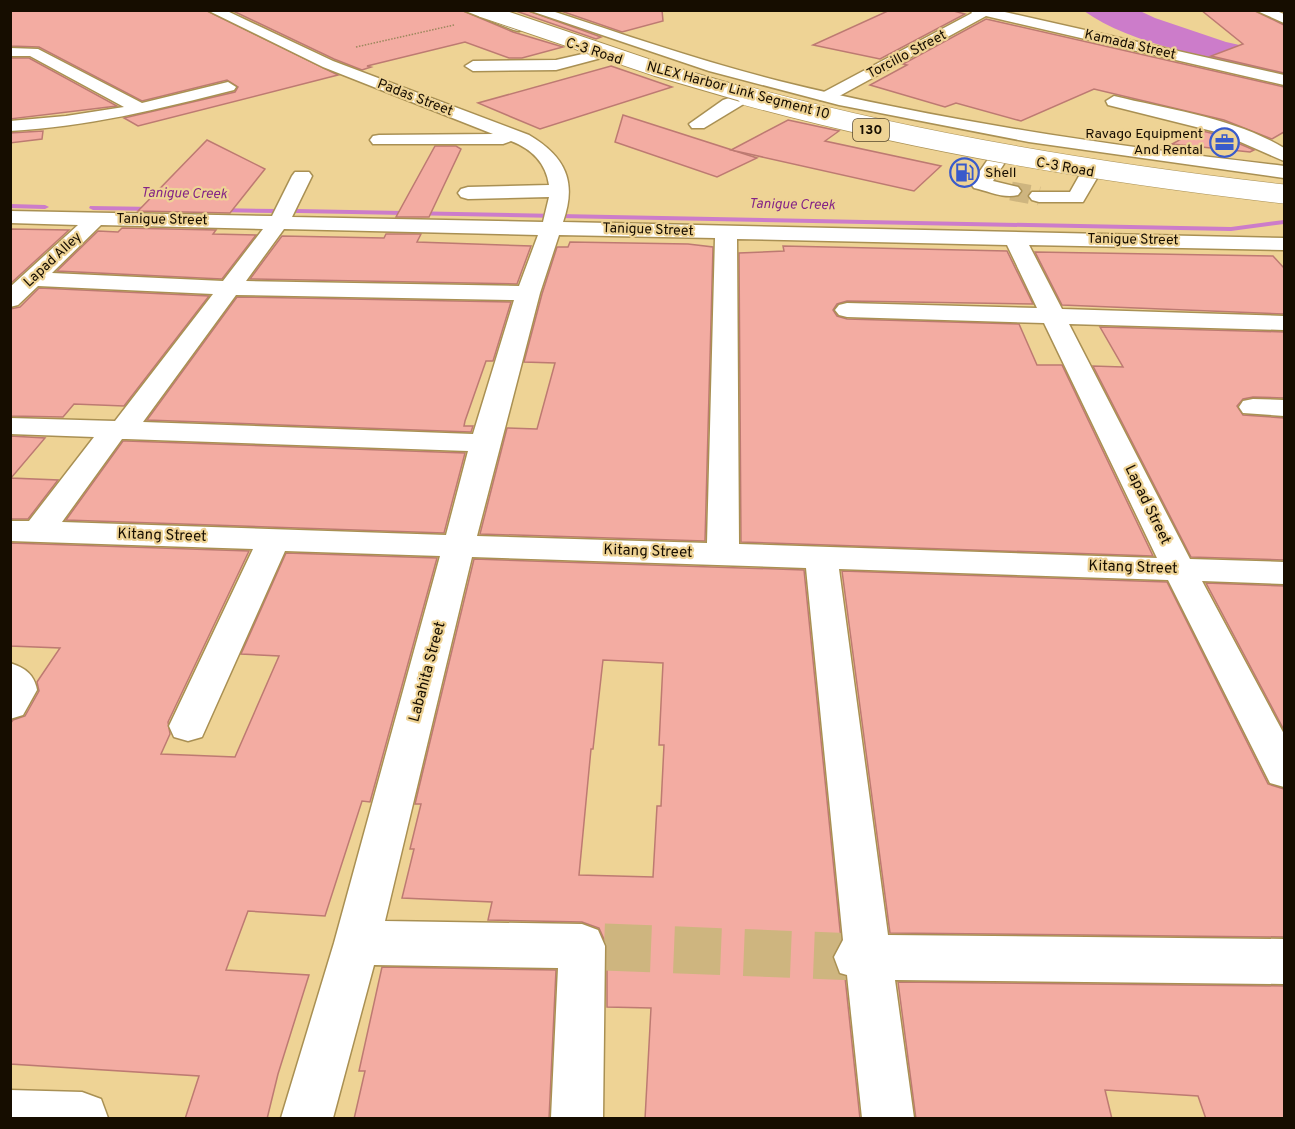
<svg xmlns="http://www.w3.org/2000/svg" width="1295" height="1129" font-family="Overpass,sans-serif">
<rect width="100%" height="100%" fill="#eed395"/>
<path fill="#cc7cca" d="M 1084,11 L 1140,11 L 1155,18 L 1226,42 L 1284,55 L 1284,74 C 1224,60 1134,47 1084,11 Z"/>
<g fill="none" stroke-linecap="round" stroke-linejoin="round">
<g fill="#cc7cca" fill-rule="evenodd">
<path d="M 10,204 L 45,205 L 49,207 L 45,209 L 10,208 Z"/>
<path d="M 90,206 L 157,207 L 161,209 L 157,211 L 93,210 L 89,208 Z"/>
<path d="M 214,208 L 276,209 L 280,211 L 276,213 L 217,212 L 214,212 Z"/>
<path d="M 296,209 L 1231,227 L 1284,220 L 1284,224 L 1231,231 L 299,213 L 296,213 Z"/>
</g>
</g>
<g fill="#f3aca2" stroke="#bd7a72" stroke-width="1.5" fill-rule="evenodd">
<path d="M 10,10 L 205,10 L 338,75 L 138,126 L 124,118 L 235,92 L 238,87 L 227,80 L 142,101 L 39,47 L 10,46 Z"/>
<path d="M 231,10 L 461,10 L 513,32 L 563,47 L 522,58 L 509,58 L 465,42 L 367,66 L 371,67 L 362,70 L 334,59 Z"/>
<path d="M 513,10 L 526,10 L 601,37 L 596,39 Z"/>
<path d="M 558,10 L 662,10 L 663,21 L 622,32 Z"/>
<path d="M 890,10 L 950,10 L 965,14 L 880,59 L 813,45 Z"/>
<path d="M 1201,10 L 1253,10 L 1284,25 L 1284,73 L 1211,56 L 1243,44 Z"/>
<path d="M 986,19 L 1284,87 L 1284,132 L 1272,139 L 1224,120 L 1094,89 L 1021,121 L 956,103 L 945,107 L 870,85 L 907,65 L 903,64 Z"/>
<path d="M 10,58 L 29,58 L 117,106 L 10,119 Z"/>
<path d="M 611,66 L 672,87 L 540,129 L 478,103 Z"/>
<path d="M 623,115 L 757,158 L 717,177 L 615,142 Z"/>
<path d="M 788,120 L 839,131 L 825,141 L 941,166 L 914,191 L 731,150 Z"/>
<path d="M 1198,130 L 1219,135 L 1254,150 L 1250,152 L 1172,144 Z"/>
<path d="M 43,131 L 42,139 L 10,143 L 10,133 Z"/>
<path d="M 207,140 L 265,169 L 230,213 L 138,211 Z"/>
<path d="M 435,146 L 456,146 L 461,149 L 429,217 L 396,217 Z"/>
<path d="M 122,228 L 216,230 L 213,234 L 256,235 L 222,279 L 57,271 L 98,231 L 118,232 Z"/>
<path d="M 10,229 L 69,230 L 10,284 Z"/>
<path d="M 386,234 L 421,234 L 417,242 L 531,246 L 517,284 L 250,279 L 282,236 L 384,238 Z"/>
<path d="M 570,242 L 688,244 L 713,247 L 705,541 L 480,534 L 507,428 L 537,429 L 555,363 L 524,362 L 542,294 L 557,247 L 568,247 Z"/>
<path d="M 783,246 L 1007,251 L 1033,304 L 847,301 L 837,304 L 833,310 L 837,316 L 847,319 L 1019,324 L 1037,365 L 1062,365 L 1153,556 L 741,542 L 739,253 L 784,251 Z"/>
<path d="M 1035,252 L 1273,256 L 1284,268 L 1284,314 L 1062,305 Z"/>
<path d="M 39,288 L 209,296 L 124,406 L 74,404 L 63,417 L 10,416 L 10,309 L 20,307 Z"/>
<path d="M 237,297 L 511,302 L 493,361 L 486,361 L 465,421 L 464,426 L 473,426 L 471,432 L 147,420 Z"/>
<path d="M 1100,327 L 1284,332 L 1284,398 L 1253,397 L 1243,399 L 1237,406 L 1243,415 L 1284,418 L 1284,560 L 1191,557 L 1093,366 L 1123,367 Z"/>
<path d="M 10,436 L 45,438 L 11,478 L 58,480 L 28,519 L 10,519 Z"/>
<path d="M 123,441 L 126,441 L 465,453 L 444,533 L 66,520 Z"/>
<path d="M 10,543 L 249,551 L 168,722 L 170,734 L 161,754 L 235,757 L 279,656 L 241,654 L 286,553 L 437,558 L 370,802 L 362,801 L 325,916 L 248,911 L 226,970 L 309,975 L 278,1074 L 267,1119 L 185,1119 L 199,1076 L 10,1064 L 10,724 L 13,720 L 25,716 L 39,691 L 37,682 L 60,648 L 10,646 Z"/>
<path d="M 474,559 L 804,570 L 841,940 L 832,958 L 838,974 L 845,977 L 860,1119 L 645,1119 L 651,1008 L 607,1007 L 607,946 L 599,928 L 582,922 L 488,920 L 492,902 L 402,898 L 414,849 L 410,849 L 421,804 L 415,804 ZM 603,660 L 663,663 L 659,745 L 664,745 L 661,806 L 657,806 L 653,877 L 579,875 L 591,749 L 593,749 Z"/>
<path d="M 842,571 L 1167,582 L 1268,784 L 1284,789 L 1284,937 L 890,933 Z"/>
<path d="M 1206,583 L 1284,586 L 1284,730 Z"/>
<path d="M 382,967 L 556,970 L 549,1119 L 354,1119 L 365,1071 L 359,1071 Z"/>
<path d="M 898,982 L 1284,986 L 1284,1119 L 1206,1119 L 1198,1096 L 1105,1090 L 1112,1119 L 916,1119 Z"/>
</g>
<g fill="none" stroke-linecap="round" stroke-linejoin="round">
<path stroke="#ceb57f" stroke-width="19" stroke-dasharray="19 9" stroke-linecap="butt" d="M 1011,191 L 1039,196"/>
<path stroke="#ceb57f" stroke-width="47" stroke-dasharray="47 23" stroke-linecap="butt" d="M 604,947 L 857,957"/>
<defs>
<g id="minor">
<path d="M 207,10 L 225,10 L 333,61 L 529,135 C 566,157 577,182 563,222 L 1284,238 L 1284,250 L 1029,245 L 1062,309 L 1284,316 L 1284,330 L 1069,324 L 1190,559 L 1284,562 L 1284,584 L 1202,581 L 1284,734 L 1284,787 L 1270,783 L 1168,580 L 839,569 L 888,935 L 1284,939 L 1284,984 L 895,980 L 914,1118 L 862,1118 L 847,975 L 840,973 L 834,957 L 843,940 L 806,568 L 472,557 L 385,921 L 582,924 L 598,930 L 605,946 L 603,1118 L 551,1118 L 558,968 L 374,965 L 333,1118 L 281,1118 L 334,943 L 440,556 L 285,551 L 202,737 L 188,741 L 174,737 L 169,726 L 253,549 L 10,541 L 10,521 L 29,521 L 94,437 L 10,434 L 10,418 L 115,421 L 213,294 L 38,286 L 18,305 L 10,307 L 10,287 L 78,225 L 10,223 L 10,211 L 272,216 L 292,176 L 295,172 L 309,172 L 312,176 L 292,217 L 543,222 L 549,197 L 468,199 L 461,197 L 458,193 L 461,189 L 468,187 L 549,185 C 546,163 532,149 511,141 L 503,144 L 373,144 L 370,140 L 373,136 L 379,135 L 493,134 L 323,67 ZM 101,225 L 263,229 L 223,281 L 52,273 ZM 284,229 L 538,235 L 519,286 L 246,281 ZM 559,235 L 715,238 L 707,543 L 477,536 L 540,293 ZM 737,239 L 1007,245 L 1037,308 L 847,303 L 839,305 L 835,310 L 839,315 L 847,317 L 1044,323 L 1157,558 L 739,544 ZM 236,295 L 514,300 L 473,434 L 143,422 ZM 122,439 L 126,439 L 468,451 L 446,535 L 62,522 Z"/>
<path d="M 970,10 L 996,10 L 1284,75 L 1284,85 L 986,16 L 832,100 L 820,100 L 818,97 L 820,94 L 972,13 Z"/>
<path d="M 1255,10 L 1274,10 L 1284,14 L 1284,23 Z"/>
<path d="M 10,48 L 38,49 L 142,103 L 228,82 L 236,87 L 234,90 C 159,109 87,127 10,131 L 10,121 L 66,116 L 124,107 L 30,56 L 10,56 Z"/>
<path d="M 600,50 L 607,54 L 605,57 L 556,70 L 473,71 L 465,66 L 473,61 L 556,60 Z"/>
<path d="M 741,94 L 747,96 L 749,99 L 747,102 L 704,128 L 692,128 L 689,124 L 723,100 Z"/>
<path d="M 1114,96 C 1171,110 1234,118 1284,148 L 1284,161 L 1220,133 L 1108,105 L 1106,101 Z"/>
<path d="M 1000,150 L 1007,152 L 1009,156 L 993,181 L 1018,187 L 1021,191 L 1018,195 C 1004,199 988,191 974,188 L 971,184 L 993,152 Z"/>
<path d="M 1090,167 L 1097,169 L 1100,173 L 1083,202 L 1039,202 L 1032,200 L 1029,196 L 1032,192 L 1070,192 L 1083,169 Z"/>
<path d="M 1253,399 L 1284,400 L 1284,416 L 1243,413 L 1239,407 L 1243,401 Z"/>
<path d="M 10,663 C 25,668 34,674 37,690 L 23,715 L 10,719 Z"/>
<path d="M 10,1090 L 82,1092 L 101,1099 L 108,1118 L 10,1118 Z"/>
</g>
<g id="major">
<path d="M 463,10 L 484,10 L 524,24 L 526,27 L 519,31 L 514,30 Z"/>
<path d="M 528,10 L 549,10 C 625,35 701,61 779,81 C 945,122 1114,146 1284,166 L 1284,178 L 1029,142 L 839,105 L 709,71 Z"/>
</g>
</defs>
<use href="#minor" stroke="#a99053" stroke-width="3"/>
<use href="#major" stroke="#a99053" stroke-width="3"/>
<path stroke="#9b875c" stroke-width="1.5" stroke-dasharray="1.5 1.5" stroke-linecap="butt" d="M 356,47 L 454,25"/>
<use href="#minor" fill="#fff" fill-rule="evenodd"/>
<use href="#major" fill="#fff" fill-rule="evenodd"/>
<defs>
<path id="highway-bridge-far1" d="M 482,10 L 656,69 L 752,97"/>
<path id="highway-bridge" d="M 747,96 C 923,144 1103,173 1284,194"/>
</defs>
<use href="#highway-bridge-far1" stroke="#a99053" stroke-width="16" stroke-linecap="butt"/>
<use href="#highway-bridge" stroke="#a99053" stroke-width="20" stroke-linecap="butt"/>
<use href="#highway-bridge-far1" stroke="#fff" stroke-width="14"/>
<use href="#highway-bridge" stroke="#fff" stroke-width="19"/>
</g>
<defs>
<symbol id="office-ring" viewBox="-11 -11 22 22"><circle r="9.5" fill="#eed395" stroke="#395acb" stroke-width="1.5"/><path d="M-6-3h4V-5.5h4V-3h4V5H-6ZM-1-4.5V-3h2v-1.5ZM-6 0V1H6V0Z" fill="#395acb"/></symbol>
<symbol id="fuel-ring" viewBox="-11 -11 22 22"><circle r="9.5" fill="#eed395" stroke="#395acb" stroke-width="1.5"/><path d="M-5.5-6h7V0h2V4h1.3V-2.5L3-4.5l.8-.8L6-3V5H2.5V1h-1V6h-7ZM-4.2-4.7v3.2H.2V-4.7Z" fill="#395acb"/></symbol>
</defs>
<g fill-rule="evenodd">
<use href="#office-ring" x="1208" y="126" width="33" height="33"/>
<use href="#fuel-ring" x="948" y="156" width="33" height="33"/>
</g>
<g text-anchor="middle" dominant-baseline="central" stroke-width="4.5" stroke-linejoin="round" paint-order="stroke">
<g font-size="14" fill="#160d00" stroke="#eed395">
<text transform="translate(1130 45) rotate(13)">Kamada Street</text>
<text transform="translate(594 52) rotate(18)">C-3 Road</text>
<text transform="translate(907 55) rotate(-28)">Torcillo Street</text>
<text transform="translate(738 91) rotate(15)">NLEX Harbor Link Segment 10</text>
<text transform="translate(415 98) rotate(21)">Padas Street</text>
<text transform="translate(1065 168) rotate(10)">C-3 Road</text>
<text transform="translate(162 220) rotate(1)">Tanigue Street</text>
<text transform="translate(648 230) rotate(2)">Tanigue Street</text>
<text transform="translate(1133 240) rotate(1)">Tanigue Street</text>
<text transform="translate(53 260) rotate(-43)">Lapad Alley</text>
</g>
<rect fill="#eed395" stroke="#57482d" stroke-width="1.5" x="853" y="119" width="36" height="22" rx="4.5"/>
<g font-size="14" font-weight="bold" fill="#160d00">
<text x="871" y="130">130</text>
</g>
<g font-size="14" fill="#160d00" stroke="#eed395" text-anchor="end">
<text x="1203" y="134">Ravago Equipment<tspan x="1203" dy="16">And Rental</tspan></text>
<text x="985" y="173" text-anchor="start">Shell</text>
</g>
<g font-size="14" font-style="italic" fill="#852586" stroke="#eed395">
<text transform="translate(184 194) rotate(1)">Tanigue Creek</text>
<text transform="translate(792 205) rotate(1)">Tanigue Creek</text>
</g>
<g font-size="15" fill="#160d00" stroke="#eed395">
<text transform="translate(1147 505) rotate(64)">Lapad Street</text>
<text transform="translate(162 536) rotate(2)">Kitang Street</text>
<text transform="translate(648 552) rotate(2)">Kitang Street</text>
<text transform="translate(1133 568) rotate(2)">Kitang Street</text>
<text transform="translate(428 672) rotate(-75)">Labahita Street</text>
</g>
</g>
<rect width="1295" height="1129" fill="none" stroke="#160d00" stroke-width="24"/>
</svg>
